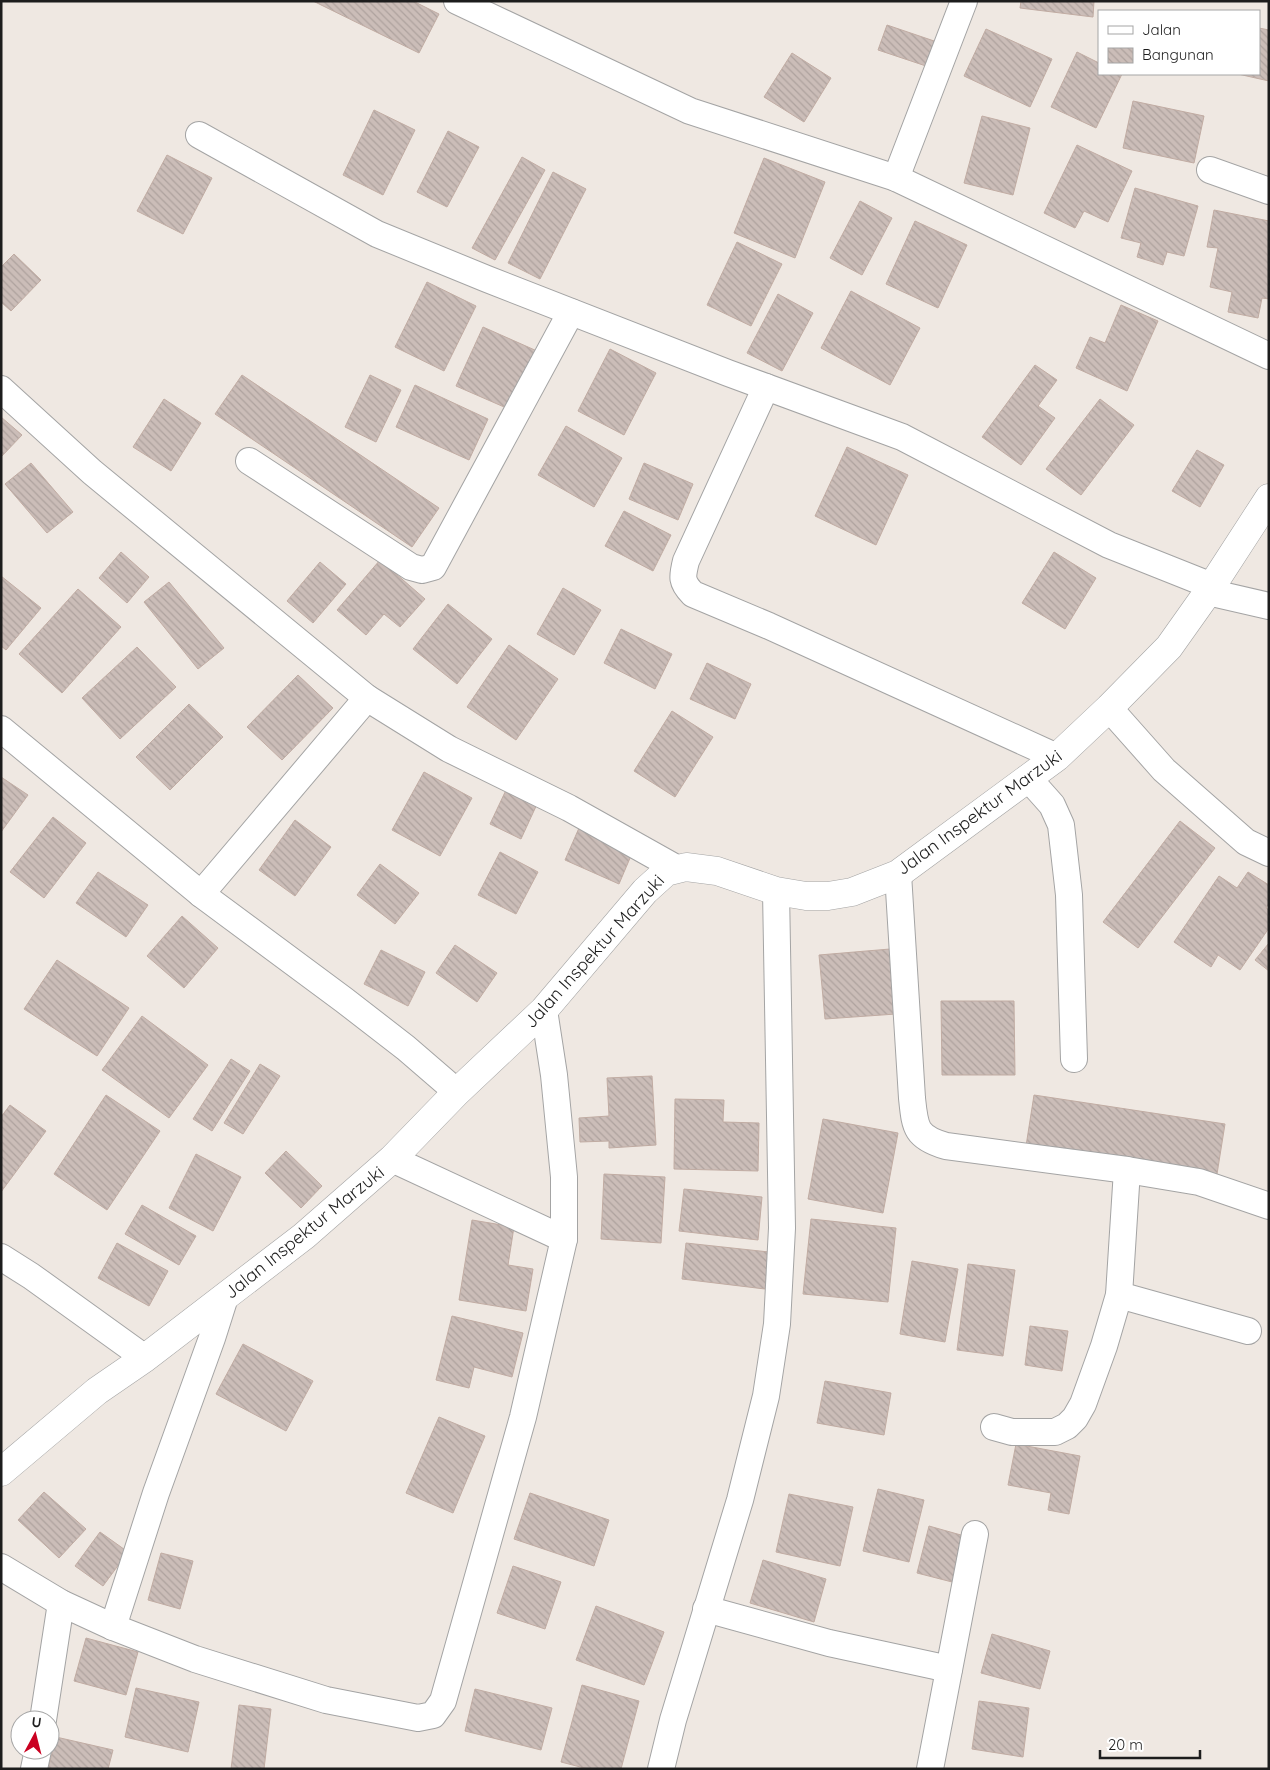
<svg xmlns="http://www.w3.org/2000/svg" width="1270" height="1770" font-family="Quicksand,sans-serif">
<defs>
<pattern id="building-back-hatch" width="6" height="6" patternUnits="userSpaceOnUse" patternTransform="scale(1.25)"><rect width="6" height="6" fill="#cbbdb8"/><path d="M-1 5l2 2M0 0l6 6M5-1l2 2" fill="none" stroke="#aea29e"/></pattern>
</defs>
<rect width="100%" height="100%" fill="#efe8e2"/>
<g fill="url(#building-back-hatch)" stroke="#c1aca3">
<path d="M 313,1 L 413,1 L 439,14 L 419,53 Z"/>
<path d="M 1021,1 L 1094,1 L 1093,17 L 1020,8 Z"/>
<path d="M 887,25 L 943,44 L 935,69 L 878,50 Z"/>
<path d="M 1259,28 L 1269,30 L 1269,81 L 1238,74 L 1259,74 Z"/>
<path d="M 986,29 L 1052,59 L 1030,107 L 964,76 Z"/>
<path d="M 1077,52 L 1099,63 L 1099,74 L 1122,74 L 1096,128 L 1051,107 Z"/>
<path d="M 792,53 L 831,78 L 804,122 L 764,97 Z"/>
<path d="M 1133,101 L 1204,116 L 1194,163 L 1123,148 Z"/>
<path d="M 374,110 L 415,130 L 383,195 L 343,175 Z"/>
<path d="M 982,116 L 1030,128 L 1013,195 L 964,183 Z"/>
<path d="M 448,131 L 479,147 L 447,207 L 417,192 Z"/>
<path d="M 1077,145 L 1132,171 L 1108,222 L 1084,211 L 1075,228 L 1044,213 Z"/>
<path d="M 167,155 L 212,178 L 183,234 L 137,211 Z"/>
<path d="M 522,157 L 545,170 L 495,260 L 472,248 Z"/>
<path d="M 764,158 L 825,182 L 795,258 L 734,233 Z"/>
<path d="M 553,172 L 586,189 L 540,279 L 508,263 Z"/>
<path d="M 1135,188 L 1198,206 L 1184,256 L 1167,252 L 1163,265 L 1137,257 L 1141,243 L 1121,238 Z"/>
<path d="M 860,201 L 892,218 L 862,275 L 830,258 Z"/>
<path d="M 1214,210 L 1269,221 L 1269,299 L 1262,298 L 1258,318 L 1228,312 L 1232,292 L 1210,287 L 1218,248 L 1207,247 Z"/>
<path d="M 915,221 L 967,245 L 938,308 L 886,284 Z"/>
<path d="M 737,242 L 782,264 L 751,326 L 707,305 Z"/>
<path d="M 14,254 L 41,280 L 11,311 L 1,302 L 1,267 Z"/>
<path d="M 427,282 L 476,306 L 444,371 L 395,347 Z"/>
<path d="M 851,291 L 920,328 L 890,385 L 821,348 Z"/>
<path d="M 778,294 L 813,313 L 782,371 L 747,353 Z"/>
<path d="M 1121,305 L 1158,321 L 1127,391 L 1076,368 L 1090,337 L 1105,343 Z"/>
<path d="M 483,327 L 537,351 L 511,410 L 456,386 Z"/>
<path d="M 610,349 L 656,373 L 624,435 L 578,411 Z"/>
<path d="M 1035,365 L 1057,380 L 1038,406 L 1055,418 L 1021,465 L 982,437 Z"/>
<path d="M 242,375 L 439,508 L 412,547 L 215,414 Z"/>
<path d="M 370,375 L 401,390 L 376,442 L 345,427 Z"/>
<path d="M 415,385 L 488,419 L 469,460 L 396,427 Z"/>
<path d="M 164,399 L 201,423 L 171,471 L 133,447 Z"/>
<path d="M 1100,399 L 1134,425 L 1081,495 L 1046,469 Z"/>
<path d="M 1,417 L 22,435 L 1,457 Z"/>
<path d="M 566,426 L 622,458 L 594,507 L 538,475 Z"/>
<path d="M 847,447 L 908,475 L 876,545 L 815,516 Z"/>
<path d="M 1197,450 L 1224,465 L 1200,507 L 1172,491 Z"/>
<path d="M 31,463 L 73,512 L 47,533 L 5,484 Z"/>
<path d="M 644,463 L 693,484 L 678,520 L 629,499 Z"/>
<path d="M 624,511 L 671,535 L 653,571 L 605,546 Z"/>
<path d="M 121,552 L 149,577 L 127,603 L 99,578 Z"/>
<path d="M 1054,552 L 1096,578 L 1065,629 L 1022,603 Z"/>
<path d="M 380,560 L 425,599 L 400,627 L 384,614 L 366,635 L 337,610 Z"/>
<path d="M 320,562 L 346,584 L 313,623 L 287,601 Z"/>
<path d="M 1,576 L 41,608 L 6,650 L 1,646 Z"/>
<path d="M 169,582 L 224,648 L 198,669 L 144,602 Z"/>
<path d="M 563,588 L 601,610 L 574,655 L 537,634 Z"/>
<path d="M 78,589 L 121,627 L 62,693 L 19,654 Z"/>
<path d="M 448,604 L 492,639 L 457,684 L 413,649 Z"/>
<path d="M 621,629 L 672,654 L 655,689 L 604,663 Z"/>
<path d="M 509,645 L 558,679 L 516,740 L 467,707 Z"/>
<path d="M 137,647 L 176,687 L 120,739 L 82,698 Z"/>
<path d="M 707,663 L 751,684 L 735,719 L 690,699 Z"/>
<path d="M 298,675 L 333,708 L 282,760 L 247,727 Z"/>
<path d="M 189,704 L 223,737 L 170,790 L 136,757 Z"/>
<path d="M 672,711 L 713,737 L 675,797 L 634,771 Z"/>
<path d="M 424,772 L 472,798 L 440,856 L 392,830 Z"/>
<path d="M 1,777 L 28,795 L 1,832 Z"/>
<path d="M 507,788 L 538,802 L 521,839 L 490,824 Z"/>
<path d="M 53,817 L 86,843 L 44,898 L 10,872 Z"/>
<path d="M 295,820 L 331,847 L 295,896 L 259,870 Z"/>
<path d="M 1180,821 L 1215,848 L 1138,948 L 1103,922 Z"/>
<path d="M 579,828 L 633,851 L 619,884 L 565,860 Z"/>
<path d="M 500,852 L 538,872 L 516,914 L 478,895 Z"/>
<path d="M 380,864 L 419,893 L 395,924 L 357,895 Z"/>
<path d="M 98,872 L 148,905 L 126,937 L 76,903 Z"/>
<path d="M 1248,872 L 1269,885 L 1269,903 L 1266,908 L 1269,910 L 1269,928 L 1240,970 L 1218,955 L 1211,967 L 1174,942 L 1219,876 L 1237,888 Z"/>
<path d="M 182,916 L 218,948 L 184,988 L 147,956 Z"/>
<path d="M 1269,943 L 1269,971 L 1255,960 Z"/>
<path d="M 455,945 L 497,973 L 477,1002 L 436,973 Z"/>
<path d="M 890,949 L 896,1014 L 825,1019 L 819,955 Z"/>
<path d="M 381,950 L 425,972 L 408,1006 L 364,984 Z"/>
<path d="M 57,960 L 129,1008 L 97,1056 L 24,1009 Z"/>
<path d="M 941,1001 L 1014,1001 L 1015,1075 L 942,1075 Z"/>
<path d="M 142,1016 L 208,1065 L 169,1118 L 102,1070 Z"/>
<path d="M 231,1059 L 250,1071 L 212,1131 L 193,1119 Z"/>
<path d="M 260,1064 L 280,1076 L 243,1134 L 224,1123 Z"/>
<path d="M 652,1076 L 656,1145 L 609,1148 L 609,1141 L 580,1142 L 579,1118 L 609,1116 L 607,1078 Z"/>
<path d="M 106,1095 L 160,1131 L 107,1210 L 54,1174 Z"/>
<path d="M 1034,1095 L 1225,1124 L 1217,1174 L 1026,1146 Z"/>
<path d="M 675,1099 L 724,1100 L 723,1122 L 759,1123 L 758,1171 L 674,1169 Z"/>
<path d="M 10,1105 L 46,1131 L 1,1192 L 1,1117 Z"/>
<path d="M 823,1119 L 898,1133 L 883,1213 L 808,1199 Z"/>
<path d="M 286,1151 L 322,1186 L 301,1208 L 265,1173 Z"/>
<path d="M 196,1154 L 241,1177 L 213,1231 L 169,1208 Z"/>
<path d="M 604,1174 L 665,1177 L 661,1243 L 601,1239 Z"/>
<path d="M 684,1189 L 762,1197 L 758,1240 L 679,1231 Z"/>
<path d="M 142,1205 L 196,1236 L 179,1265 L 125,1234 Z"/>
<path d="M 811,1219 L 896,1228 L 888,1302 L 803,1294 Z"/>
<path d="M 472,1220 L 514,1227 L 508,1265 L 533,1269 L 526,1311 L 459,1300 Z"/>
<path d="M 117,1243 L 168,1271 L 149,1306 L 98,1278 Z"/>
<path d="M 686,1243 L 769,1252 L 765,1289 L 682,1279 Z"/>
<path d="M 912,1261 L 958,1269 L 945,1342 L 900,1334 Z"/>
<path d="M 968,1264 L 1015,1270 L 1003,1356 L 957,1350 Z"/>
<path d="M 452,1316 L 523,1333 L 512,1377 L 474,1367 L 469,1388 L 436,1380 Z"/>
<path d="M 1030,1326 L 1068,1331 L 1062,1371 L 1025,1365 Z"/>
<path d="M 243,1344 L 313,1381 L 286,1431 L 216,1394 Z"/>
<path d="M 825,1381 L 891,1393 L 884,1435 L 817,1423 Z"/>
<path d="M 439,1417 L 485,1436 L 453,1513 L 406,1493 Z"/>
<path d="M 1016,1444 L 1080,1456 L 1069,1514 L 1048,1510 L 1051,1493 L 1008,1485 Z"/>
<path d="M 878,1489 L 924,1500 L 909,1562 L 863,1551 Z"/>
<path d="M 44,1492 L 86,1529 L 59,1558 L 18,1520 Z"/>
<path d="M 530,1493 L 609,1520 L 594,1566 L 514,1539 Z"/>
<path d="M 789,1494 L 853,1507 L 840,1566 L 776,1552 Z"/>
<path d="M 929,1526 L 968,1537 L 956,1583 L 917,1573 Z"/>
<path d="M 100,1532 L 128,1552 L 103,1586 L 75,1566 Z"/>
<path d="M 161,1553 L 193,1561 L 180,1609 L 148,1600 Z"/>
<path d="M 763,1560 L 826,1579 L 814,1622 L 750,1603 Z"/>
<path d="M 513,1566 L 561,1582 L 545,1629 L 497,1613 Z"/>
<path d="M 596,1606 L 664,1632 L 644,1685 L 576,1660 Z"/>
<path d="M 992,1634 L 1050,1651 L 1040,1689 L 981,1673 Z"/>
<path d="M 86,1638 L 138,1652 L 126,1695 L 74,1681 Z"/>
<path d="M 582,1685 L 639,1701 L 621,1769 L 588,1769 L 561,1762 Z"/>
<path d="M 136,1688 L 199,1702 L 188,1752 L 125,1737 Z"/>
<path d="M 475,1689 L 552,1708 L 541,1750 L 465,1731 Z"/>
<path d="M 979,1701 L 1029,1708 L 1023,1757 L 972,1749 Z"/>
<path d="M 239,1705 L 271,1709 L 264,1769 L 231,1769 Z"/>
<path d="M 56,1737 L 113,1750 L 108,1769 L 48,1769 Z"/>
</g>
<g fill="none" stroke-linecap="round" stroke-linejoin="round">
<defs>
<g id="minor">
<path d="M 457,1 L 690,111 L 896,178 L 1269,356"/>
<path d="M 199,135 L 377,234 L 487,279 L 728,373 L 902,437 L 1109,545 L 1212,586"/>
<path d="M 1210,170 L 1269,191"/>
<path d="M 896,178 L 964,1"/>
<path d="M 766,387 L 686,561 C 682,577 681,582 693,594 L 769,626 L 1057,757"/>
<path d="M 1,389 L 92,472 L 367,698 L 449,749 L 569,808 L 676,868"/>
<path d="M 249,461 L 411,567 L 422,570 L 433,567 L 571,312"/>
<path d="M 1208,592 L 1269,606"/>
<path d="M 1109,708 L 1164,770 L 1246,842 L 1269,853"/>
<path d="M 1,729 L 201,894 L 344,1000 L 406,1048 L 457,1092"/>
<path d="M 1028,778 L 1052,805 L 1061,825 L 1069,895 L 1074,1059"/>
<path d="M 898,874 L 912,1098 C 915,1127 915,1137 946,1146 L 1127,1170 L 1199,1182 L 1269,1206"/>
<path d="M 201,894 L 367,698"/>
<path d="M 392,1159 L 564,1239"/>
<path d="M 1,1257 L 31,1276 L 145,1358"/>
<path d="M 1119,1295 L 1248,1331"/>
<path d="M 994,1427 L 1012,1432 L 1055,1432 L 1067,1426 L 1075,1418 L 1083,1404 L 1104,1346 L 1119,1295 L 1127,1170"/>
<path d="M 1,1567 L 61,1603 L 113,1627 L 195,1659 L 326,1700 L 418,1718 L 433,1715 L 443,1701 L 523,1417 L 564,1239 L 564,1177 L 554,1075 L 544,1010"/>
<path d="M 706,1609 L 829,1643 L 949,1669"/>
<path d="M 113,1627 L 156,1493 L 212,1338 L 225,1297"/>
<path d="M 43,1720 L 61,1603"/>
<path d="M 34,1769 L 38,1750"/>
<path d="M 661,1769 L 673,1720 L 740,1500 L 766,1396 L 777,1324 L 782,1228 L 776,891"/>
<path d="M 930,1769 L 975,1534"/>
</g>
<path id="tertiary" d="M 1,1472 L 97,1391 L 145,1358 L 304,1236 L 392,1159 L 457,1092 L 544,1010 L 645,891 L 666,872 L 686,867 L 717,871 L 776,891 L 806,896 L 828,896 L 852,892 L 898,874 L 1057,757 L 1109,708 L 1169,647 L 1208,592 L 1269,498"/>
</defs>
<use href="#minor" stroke="#a4a4a4" stroke-width="28"/>
<use href="#tertiary" stroke="#a4a4a4" stroke-width="29"/>
<use href="#minor" stroke="#fff" stroke-width="26"/>
<use href="#tertiary" stroke="#fff" stroke-width="28"/>
</g>
<g text-anchor="middle" dominant-baseline="central" stroke-width="5" stroke-linejoin="round" paint-order="stroke">
<g font-size="18" fill="#1d1d1d" stroke="#fff">
<text transform="translate(979 812) rotate(-36)">Jalan Inspektur Marzuki</text>
<text transform="translate(594 951) rotate(-48)">Jalan Inspektur Marzuki</text>
<text transform="translate(304 1232) rotate(-39)">Jalan Inspektur Marzuki</text>
</g>
</g>
<rect width="1270" height="1770" fill="none" stroke="#1d1d1d" stroke-width="5"/>
<rect x="1098" y="10" width="162" height="65" fill="#ffffff" stroke="#a5a5a5"/>
<rect x="1108" y="26" width="25" height="8" fill="#ffffff" stroke="#a5a5a5"/>
<text x="1142" y="35" font-size="15" fill="#1d1d1d">Jalan</text>
<rect x="1108" y="48" width="25" height="15" fill="url(#building-back-hatch)" stroke="#a5a5a5"/>
<text x="1142" y="60" font-size="15" fill="#1d1d1d">Bangunan</text>
<g transform="translate(35 1735) rotate(7)"><circle r="24" fill="#ffffff" stroke="#a5a5a5"/>
<path d="M0-4L9 19L0 12L-9 19Z" fill="#ca0021"/>
<text y="-8" font-size="14" font-weight="bold" text-anchor="middle" fill="#1d1d1d">U</text>
</g>
<path d="M1100 1750v8h100v-8" fill="none" stroke="#1d1d1d" stroke-width="2.5"/>
<text x="1108" y="1750" font-size="15" fill="#1d1d1d" stroke="#ffffff" stroke-width="4" paint-order="stroke">20 m</text>
</svg>
